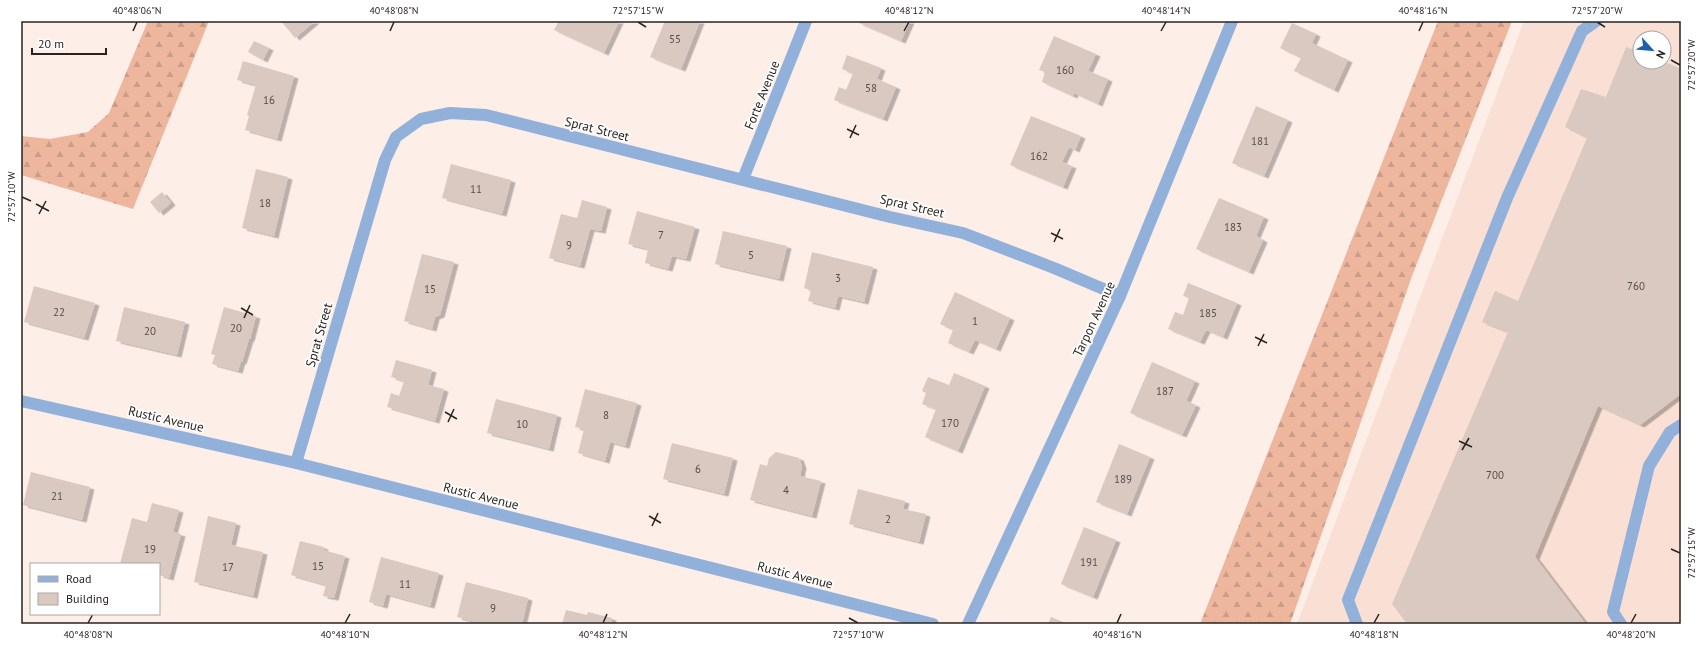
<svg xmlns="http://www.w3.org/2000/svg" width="1702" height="645" font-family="'PT Sans',sans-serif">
<defs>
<pattern id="forest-firs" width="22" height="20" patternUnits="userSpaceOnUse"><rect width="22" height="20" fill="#edb69d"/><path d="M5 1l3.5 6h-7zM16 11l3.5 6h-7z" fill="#cb9c87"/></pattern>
<filter id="shadow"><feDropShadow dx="4.5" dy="2.5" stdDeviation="0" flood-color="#0004"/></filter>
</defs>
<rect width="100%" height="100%" fill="#fdeee8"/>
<path fill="#fae0d4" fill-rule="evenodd" d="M 1524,21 L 1681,21 L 1681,624 L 1297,624 ZM 1640,38 L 1664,38 L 1664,62 L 1640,62 Z"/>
<g fill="url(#forest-firs)">
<path d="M 148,21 L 209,21 L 133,209 L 21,175 L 21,136 L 50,139 L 88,132 L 109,113 Z"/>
<path d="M 1438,21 L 1512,21 L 1412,276 L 1290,624 L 1200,624 Z"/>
</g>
<g fill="#dac9c1" filter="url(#shadow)">
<path d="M 281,21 L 315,21 L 295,38 Z"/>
<path d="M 559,21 L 619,21 L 604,53 L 554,30 Z"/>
<path d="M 665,21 L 700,21 L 681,69 L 650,57 Z"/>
<path d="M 860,21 L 910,21 L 901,41 L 859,23 Z"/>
<path d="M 1292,23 L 1316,34 L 1312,43 L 1348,60 L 1334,90 L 1294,71 L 1301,58 L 1280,48 Z"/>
<path d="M 1054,36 L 1096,54 L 1088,71 L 1108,79 L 1098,104 L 1074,93 L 1073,96 L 1042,82 L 1045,72 L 1039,70 Z"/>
<path d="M 254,41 L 269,48 L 263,60 L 248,52 Z"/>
<path d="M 1626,47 L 1640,52 L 1640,62 L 1665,62 L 1681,69 L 1681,394 L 1640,425 L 1598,406 L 1535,557 L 1586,624 L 1407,624 L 1392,604 L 1508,332 L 1482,322 L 1495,291 L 1518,301 L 1587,138 L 1565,127 L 1581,89 L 1606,97 Z"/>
<path d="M 847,55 L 881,68 L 877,79 L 896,87 L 883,119 L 834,100 L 839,87 L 846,90 L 853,73 L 842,69 Z"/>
<path d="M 243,61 L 294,76 L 277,139 L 245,130 L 249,116 L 247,115 L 256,85 L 237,80 Z"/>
<path d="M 1256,106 L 1288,120 L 1264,176 L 1232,163 Z"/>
<path d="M 1031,116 L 1081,136 L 1075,150 L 1069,147 L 1062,162 L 1072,166 L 1063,187 L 1010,165 Z"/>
<path d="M 451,164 L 511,180 L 502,214 L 442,198 Z"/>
<path d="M 256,169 L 288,177 L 274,236 L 242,228 Z"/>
<path d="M 162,192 L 171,203 L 159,213 L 150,202 Z"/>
<path d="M 1219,198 L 1264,217 L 1256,236 L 1263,240 L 1249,272 L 1196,249 Z"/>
<path d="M 582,200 L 607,207 L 601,231 L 590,229 L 580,266 L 549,258 L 561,214 L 577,218 Z"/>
<path d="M 637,211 L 695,227 L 686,259 L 672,256 L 668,269 L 645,263 L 648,249 L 628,244 Z"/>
<path d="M 723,231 L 787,246 L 779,279 L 715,264 Z"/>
<path d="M 812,252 L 873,267 L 864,302 L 838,296 L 835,308 L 808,301 L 811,290 L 804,288 Z"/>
<path d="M 422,254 L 454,262 L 440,315 L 435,317 L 432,329 L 404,321 Z"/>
<path d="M 1188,283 L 1237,303 L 1223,337 L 1206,330 L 1200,342 L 1168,329 L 1175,312 L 1183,315 L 1189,298 L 1183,296 Z"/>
<path d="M 34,286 L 95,303 L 84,338 L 24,322 Z"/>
<path d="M 955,292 L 1010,318 L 996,349 L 975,340 L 969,352 L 948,343 L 953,330 L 940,324 Z"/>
<path d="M 124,307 L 185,322 L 177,355 L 116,341 Z"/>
<path d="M 224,307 L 256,316 L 250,339 L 249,339 L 242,362 L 241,361 L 238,371 L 212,364 L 215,355 L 211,354 Z"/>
<path d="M 396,360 L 432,370 L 428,385 L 444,389 L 435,421 L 387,407 L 391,393 L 399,396 L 404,381 L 391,377 Z"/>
<path d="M 1152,362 L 1195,381 L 1186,401 L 1196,405 L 1182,435 L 1130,413 Z"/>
<path d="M 954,373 L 985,386 L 958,451 L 925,437 L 936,409 L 922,404 L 926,393 L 922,391 L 928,377 L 949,385 Z"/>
<path d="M 585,389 L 637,403 L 625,446 L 610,442 L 605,461 L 578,453 L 584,429 L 575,427 Z"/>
<path d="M 496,399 L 557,415 L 549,449 L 487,433 Z"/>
<path d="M 672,443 L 733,458 L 724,494 L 663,479 Z"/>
<path d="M 1119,444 L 1150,457 L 1127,514 L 1096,502 Z"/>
<path d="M 776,452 L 799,458 L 802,466 L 800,476 L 821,481 L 812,516 L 750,500 L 760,464 L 767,466 L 769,458 Z"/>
<path d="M 31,472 L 90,487 L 82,520 L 23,505 Z"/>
<path d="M 858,489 L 905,501 L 903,509 L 926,514 L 919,542 L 849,524 Z"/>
<path d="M 152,503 L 179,510 L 173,532 L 181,534 L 169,578 L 159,575 L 159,564 L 120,564 L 132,518 L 147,522 Z"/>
<path d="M 208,516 L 236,523 L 231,545 L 263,552 L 253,596 L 194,582 Z"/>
<path d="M 1084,527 L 1116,540 L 1093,597 L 1061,584 Z"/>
<path d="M 300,541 L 324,547 L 323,550 L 345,556 L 334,598 L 323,596 L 326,585 L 291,575 Z"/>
<path d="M 381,557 L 439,573 L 430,606 L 386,594 L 383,606 L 369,602 Z"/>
<path d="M 466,582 L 528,598 L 522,624 L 476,624 L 476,622 L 457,617 Z"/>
<path d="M 566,610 L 587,615 L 588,612 L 612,618 L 611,624 L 562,624 Z"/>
<path d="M 1051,617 L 1068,624 L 1048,624 Z"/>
</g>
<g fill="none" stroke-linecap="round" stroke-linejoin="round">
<g stroke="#91b1db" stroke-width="12">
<path d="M 743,179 L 806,21"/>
<path d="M 21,401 L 296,463 L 933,624"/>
<path d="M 296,463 L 385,160 L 396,137 L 421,119 L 450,113 L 486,115 L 890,217 L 963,233 L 1054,268 L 1120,296"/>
<path d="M 968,624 L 1120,296 L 1232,21"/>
<path d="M 1357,624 L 1348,600 L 1507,198 L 1582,31 L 1596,21"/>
<path d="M 1621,624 L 1613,612 L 1649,466 L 1670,432 L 1681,425"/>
</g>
</g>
<path fill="none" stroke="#292320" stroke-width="1.5" d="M 638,22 L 646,27M 1597,22 L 1605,27M 133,31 L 137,22M 390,31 L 394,22M 904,31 L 909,22M 1161,31 L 1166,22M 1419,31 L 1423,22M 1671,60 L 1680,65M 847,129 L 859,135M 850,138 L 856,125M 22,197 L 31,201M 36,204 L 49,211M 39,214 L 46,201M 1051,233 L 1063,239M 1054,242 L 1060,229M 241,308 L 253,315M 244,318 L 250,305M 1255,337 L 1267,343M 1258,346 L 1264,334M 445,412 L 457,419M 448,422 L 454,409M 1459,441 L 1472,447M 1462,450 L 1469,438M 649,516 L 661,523M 652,526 L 658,513M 1671,549 L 1680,553M 849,618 L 858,623M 88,623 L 93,614M 345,623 L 350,614M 603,623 L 607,614M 1117,623 L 1121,614M 1374,623 L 1379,614M 1631,623 L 1636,614"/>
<g text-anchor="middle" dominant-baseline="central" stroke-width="3.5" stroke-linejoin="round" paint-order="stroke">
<g font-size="11" fill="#554c48">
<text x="675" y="39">55</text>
<text x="1065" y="70">160</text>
<text x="871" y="88">58</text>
<text x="269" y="100">16</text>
<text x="1260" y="141">181</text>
<text x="1039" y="156">162</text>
<text x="476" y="189">11</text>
<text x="265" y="203">18</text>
<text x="1233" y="227">183</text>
<text x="661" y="235">7</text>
<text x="569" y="245">9</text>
<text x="751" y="255">5</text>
<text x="838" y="278">3</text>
<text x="1636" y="286">760</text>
<text x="430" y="289">15</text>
<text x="59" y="312">22</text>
<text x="1208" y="313">185</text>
<text x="975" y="321">1</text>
<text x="236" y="328">20</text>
<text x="150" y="331">20</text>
<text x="1165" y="391">187</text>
<text x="606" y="415">8</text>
<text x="950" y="423">170</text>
<text x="522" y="424">10</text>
<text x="698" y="469">6</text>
<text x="1495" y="475">700</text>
<text x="1123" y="479">189</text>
<text x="786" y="490">4</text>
<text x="57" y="496">21</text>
<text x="888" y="519">2</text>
<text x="150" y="549">19</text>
<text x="1089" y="562">191</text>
<text x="318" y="566">15</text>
<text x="228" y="567">17</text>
<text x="405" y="584">11</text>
<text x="493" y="608">9</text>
</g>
<g font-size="13" fill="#292320" stroke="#fff">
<text transform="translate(762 95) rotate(-68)">Forte Avenue</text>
<text transform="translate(597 129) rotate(14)">Sprat Street</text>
<text transform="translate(912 206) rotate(13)">Sprat Street</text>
<text transform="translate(1094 319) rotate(-65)">Tarpon Avenue</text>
<text transform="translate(319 335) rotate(-74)">Sprat Street</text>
<text transform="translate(166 419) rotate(13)">Rustic Avenue</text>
<text transform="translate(481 496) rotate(14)">Rustic Avenue</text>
<text transform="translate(795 575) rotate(14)">Rustic Avenue</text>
</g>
</g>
<rect width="1702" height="645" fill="none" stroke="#ffffff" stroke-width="44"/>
<rect x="30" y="563" width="130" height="52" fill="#ffffff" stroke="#a9a7a6"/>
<rect x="38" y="576" width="20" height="6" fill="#91b1db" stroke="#a9a7a6"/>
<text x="66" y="583" font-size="12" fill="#292320">Road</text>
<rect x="38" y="593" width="20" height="12" fill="#dac9c1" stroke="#a9a7a6"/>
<text x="66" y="603" font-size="12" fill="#292320">Building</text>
<g transform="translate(1652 50) rotate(117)"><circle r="19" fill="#ffffff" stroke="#a9a7a6"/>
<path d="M0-3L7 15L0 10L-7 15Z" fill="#1a60b0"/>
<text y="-6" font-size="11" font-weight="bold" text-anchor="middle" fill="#292320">N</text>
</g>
<path d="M32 48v6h74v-6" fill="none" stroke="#292320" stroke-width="2"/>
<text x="38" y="48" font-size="12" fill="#292320" stroke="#ffffff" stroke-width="3" paint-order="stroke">20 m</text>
<rect x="22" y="22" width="1658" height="601" fill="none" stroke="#292320" stroke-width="1.5"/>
<g font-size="10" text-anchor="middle" fill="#292320">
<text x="137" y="14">40°48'06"N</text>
<text x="394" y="14">40°48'08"N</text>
<text x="638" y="14">72°57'15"W</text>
<text x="909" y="14">40°48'12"N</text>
<text x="1166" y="14">40°48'14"N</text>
<text x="1423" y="14">40°48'16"N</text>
<text x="1597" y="14">72°57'20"W</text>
<text transform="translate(1691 65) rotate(-90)" y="4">72°57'20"W</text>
<text transform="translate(11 197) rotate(-90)" y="4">72°57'10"W</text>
<text transform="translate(1691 553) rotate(-90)" y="4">72°57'15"W</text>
<text x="88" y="638">40°48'08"N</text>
<text x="345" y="638">40°48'10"N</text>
<text x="603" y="638">40°48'12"N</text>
<text x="858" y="638">72°57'10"W</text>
<text x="1117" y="638">40°48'16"N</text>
<text x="1374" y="638">40°48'18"N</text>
<text x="1631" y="638">40°48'20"N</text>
</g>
</svg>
